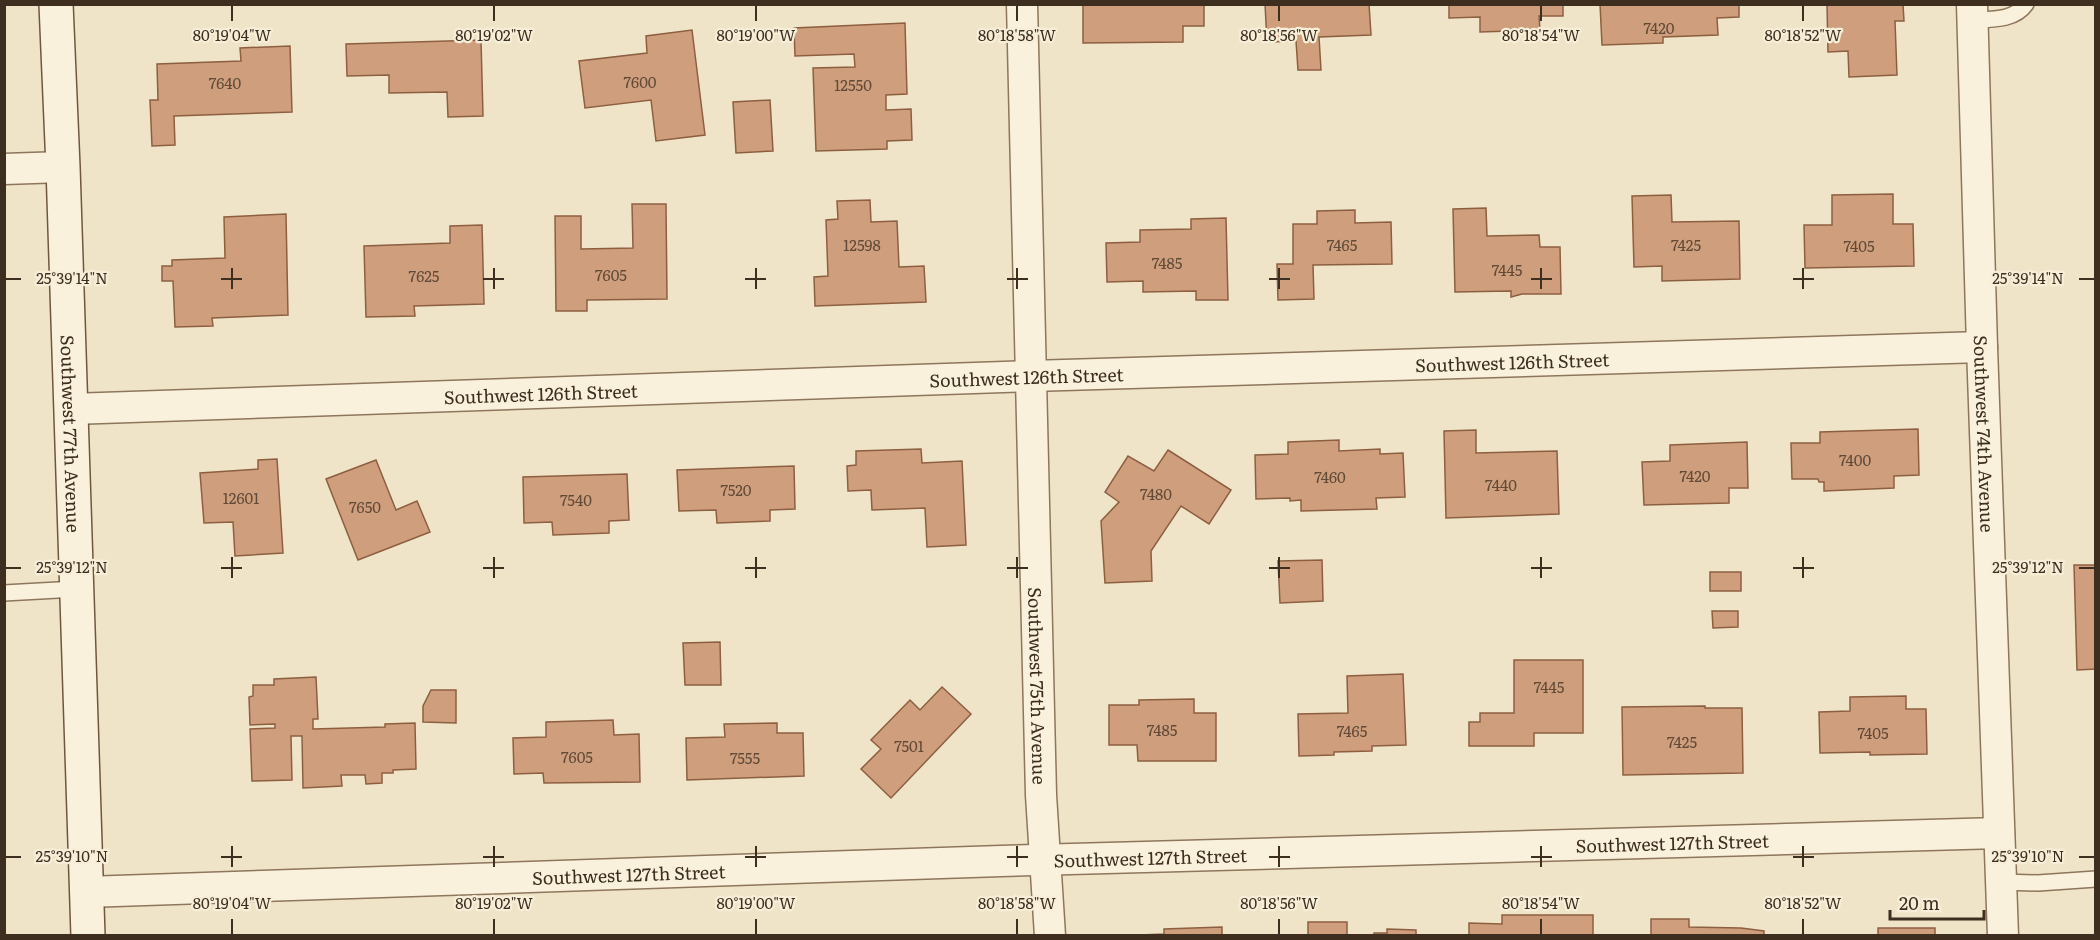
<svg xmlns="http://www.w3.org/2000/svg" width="2100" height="940" font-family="Literata,serif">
<rect width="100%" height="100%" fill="#f0e4c8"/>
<g fill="#cf9f7d" stroke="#8d5f41" stroke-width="1.5">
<path d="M 1083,4 L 1204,4 L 1204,26 L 1183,26 L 1183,42 L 1083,43 Z"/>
<path d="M 1265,4 L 1369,4 L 1371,35 L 1319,37 L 1321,70 L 1298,70 L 1296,41 L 1267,42 Z"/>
<path d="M 1449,4 L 1563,4 L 1563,16 L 1539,16 L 1540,30 L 1480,32 L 1480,17 L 1449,18 Z"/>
<path d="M 1600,4 L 1739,4 L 1739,17 L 1717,18 L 1718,35 L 1663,37 L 1663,43 L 1602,45 Z"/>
<path d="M 1827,4 L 1903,4 L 1904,21 L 1895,21 L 1897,75 L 1849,77 L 1848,51 L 1828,52 Z"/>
<path d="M 905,23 L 907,94 L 886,95 L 886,110 L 911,109 L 912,140 L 887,141 L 887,149 L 816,151 L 813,68 L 855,67 L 854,54 L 795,56 L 794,28 Z"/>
<path d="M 692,30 L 705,135 L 656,141 L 651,100 L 585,108 L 579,61 L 647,53 L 646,36 Z"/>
<path d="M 481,40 L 483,116 L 448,117 L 447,92 L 389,93 L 389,75 L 347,76 L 346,44 Z"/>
<path d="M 290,46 L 292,112 L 174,116 L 175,145 L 152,146 L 150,100 L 158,100 L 157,64 L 241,61 L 240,48 Z"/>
<path d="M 770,100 L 773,151 L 736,153 L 733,102 Z"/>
<path d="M 1893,194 L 1893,224 L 1913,224 L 1914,266 L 1805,268 L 1804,225 L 1832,225 L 1832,195 Z"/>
<path d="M 1671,195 L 1672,222 L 1739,221 L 1740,279 L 1662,281 L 1662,266 L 1634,267 L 1632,196 Z"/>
<path d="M 870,200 L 871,222 L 897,221 L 899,267 L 924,266 L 926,302 L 815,306 L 814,277 L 828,276 L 826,220 L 838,219 L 837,201 Z"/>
<path d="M 632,204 L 666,204 L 667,299 L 587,300 L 587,311 L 556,311 L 555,216 L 581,216 L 581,249 L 633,248 Z"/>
<path d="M 1486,208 L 1487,236 L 1539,235 L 1540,247 L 1560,247 L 1561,294 L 1522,294 L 1511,297 L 1511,291 L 1455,292 L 1453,209 Z"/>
<path d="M 1355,210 L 1355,223 L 1391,222 L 1392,264 L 1313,265 L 1314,299 L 1278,300 L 1277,264 L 1293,264 L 1293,224 L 1317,224 L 1317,211 Z"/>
<path d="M 286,214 L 288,315 L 212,318 L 213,326 L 175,327 L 173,281 L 162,281 L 162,266 L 172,266 L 172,260 L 225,258 L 224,217 Z"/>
<path d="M 1226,218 L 1228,300 L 1196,300 L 1196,291 L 1143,292 L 1143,281 L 1107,282 L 1106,243 L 1140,242 L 1140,230 L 1191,229 L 1191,219 Z"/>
<path d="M 482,225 L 484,304 L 414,306 L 415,316 L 366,317 L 364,246 L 450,243 L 450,226 Z"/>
<path d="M 1918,429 L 1919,475 L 1894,476 L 1894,488 L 1824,491 L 1824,482 L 1819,482 L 1818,479 L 1792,479 L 1791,443 L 1820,443 L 1820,432 Z"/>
<path d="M 1476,430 L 1476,453 L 1557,451 L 1559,514 L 1446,518 L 1444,431 Z"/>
<path d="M 1339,440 L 1339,451 L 1380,449 L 1380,454 L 1403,453 L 1405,497 L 1376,498 L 1377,509 L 1301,511 L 1301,500 L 1290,501 L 1290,498 L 1256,499 L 1255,455 L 1288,454 L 1288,442 Z"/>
<path d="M 1747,442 L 1748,488 L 1729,488 L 1729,503 L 1644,505 L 1642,462 L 1670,461 L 1670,445 Z"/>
<path d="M 921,449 L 922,463 L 962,461 L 966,545 L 927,547 L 925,508 L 872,510 L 871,490 L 848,491 L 847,466 L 856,465 L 856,451 Z"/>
<path d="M 1168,450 L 1231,490 L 1209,524 L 1181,506 L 1151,551 L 1152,581 L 1105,583 L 1101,521 L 1119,502 L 1105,492 L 1128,456 L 1154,471 Z"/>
<path d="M 277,459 L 283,553 L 235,556 L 233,522 L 204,523 L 200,473 L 258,469 L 258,460 Z"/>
<path d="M 376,460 L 396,510 L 417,501 L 430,532 L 358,560 L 326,479 Z"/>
<path d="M 794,466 L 795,509 L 770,510 L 770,521 L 717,523 L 716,510 L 679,511 L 677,470 Z"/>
<path d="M 627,474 L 629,520 L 609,521 L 609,533 L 553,535 L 552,522 L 524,523 L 523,477 Z"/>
<path d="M 1322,560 L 1323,601 L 1280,603 L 1278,561 Z"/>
<path d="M 2074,565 L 2096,565 L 2096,669 L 2077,670 Z"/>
<rect x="1710" y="572" width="31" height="19"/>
<path d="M 1712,611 L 1738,611 L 1738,627 L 1713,628 Z"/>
<path d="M 720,642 L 721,685 L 685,685 L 683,643 Z"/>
<path d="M 1514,660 L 1583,660 L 1583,733 L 1534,733 L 1534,746 L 1469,746 L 1469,722 L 1480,722 L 1480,713 L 1514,713 Z"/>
<path d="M 1403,674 L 1406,745 L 1372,746 L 1372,751 L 1334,752 L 1334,755 L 1299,756 L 1298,714 L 1348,713 L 1347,676 Z"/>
<path d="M 316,677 L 318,719 L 313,719 L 313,729 L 385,727 L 385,724 L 415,723 L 416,769 L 393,770 L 393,773 L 382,773 L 382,783 L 366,784 L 365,775 L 341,775 L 342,786 L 303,788 L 302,736 L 291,736 L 292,780 L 252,781 L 250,729 L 275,728 L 275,724 L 250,725 L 249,697 L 253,696 L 253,685 L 274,685 L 274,679 Z"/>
<path d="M 942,687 L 971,714 L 891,798 L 861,769 L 881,749 L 871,740 L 910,700 L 920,710 Z"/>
<path d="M 431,690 L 456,690 L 456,723 L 423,722 L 423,706 Z"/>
<path d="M 1906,696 L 1906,709 L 1926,709 L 1927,754 L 1870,755 L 1870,752 L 1820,753 L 1819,712 L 1850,711 L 1850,697 Z"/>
<path d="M 1194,699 L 1194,713 L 1216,713 L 1216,761 L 1138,761 L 1137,745 L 1109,745 L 1109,705 L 1139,705 L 1139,700 Z"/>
<path d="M 1705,706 L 1705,708 L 1742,708 L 1743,773 L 1623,775 L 1622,707 Z"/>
<path d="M 613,720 L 614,735 L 639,734 L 640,782 L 544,783 L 543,773 L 514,774 L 513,738 L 546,737 L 546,722 Z"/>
<path d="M 777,723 L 777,733 L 803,733 L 804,776 L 687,780 L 686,738 L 725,737 L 724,724 Z"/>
<path d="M 1502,915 L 1593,915 L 1593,936 L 1469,936 L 1469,923 L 1502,924 Z"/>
<path d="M 1651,919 L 1689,919 L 1689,927 L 1741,928 L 1764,931 L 1764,936 L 1651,936 Z"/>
<rect x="1308" y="922" width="39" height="14"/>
<path d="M 1222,927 L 1222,936 L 1116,936 L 1164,934 L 1164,929 Z"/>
<path d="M 1878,928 L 1935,928 L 1935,936 L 1829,936 L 1878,935 Z"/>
<path d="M 1387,929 L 1416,930 L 1416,936 L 1374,936 L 1374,933 L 1387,933 Z"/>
</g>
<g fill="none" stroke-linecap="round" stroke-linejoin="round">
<defs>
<g id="lane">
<path d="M 1972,20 C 1991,19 2014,21 2026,4"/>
<path d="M 4,593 L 76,589"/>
<path d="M 2001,882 L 2038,883 L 2096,879"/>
</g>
<g id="street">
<path id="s1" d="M 1022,4 L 1041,795 L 1050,936"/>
<path id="s2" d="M 1972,4 L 1982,347 L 2003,936"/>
<path d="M 4,169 L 63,167"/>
<path id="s3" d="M 71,409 L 1031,376 L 1982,347"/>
<path id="s4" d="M 86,892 L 1001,861 L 1999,833"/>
</g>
<g id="secondary">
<path id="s5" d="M 56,4 L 63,167 L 88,936"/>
</g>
</defs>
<use href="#lane" stroke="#8d765c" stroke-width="18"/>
<use href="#street" stroke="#8d765c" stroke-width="33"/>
<use href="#secondary" stroke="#6f573f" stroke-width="36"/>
<use href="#lane" stroke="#faf1dc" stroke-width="15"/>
<use href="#street" stroke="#faf1dc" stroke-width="30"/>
<use href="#secondary" stroke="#faf1dc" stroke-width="33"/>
</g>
<path fill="none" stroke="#3d2e20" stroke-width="2" d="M 232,6 L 232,21M 494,6 L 494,21M 756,6 L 756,21M 1017,6 L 1017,21M 1279,6 L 1279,21M 1541,6 L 1541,21M 1803,6 L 1803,21M 232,268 L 232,289M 494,268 L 494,289M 756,268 L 756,289M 1017,268 L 1017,289M 1279,268 L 1279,289M 1541,268 L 1541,289M 1803,268 L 1803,289M 6,279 L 21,279M 221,279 L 242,279M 483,279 L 504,279M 745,279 L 766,279M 1007,279 L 1028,279M 1269,279 L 1290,279M 1531,279 L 1552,279M 1793,279 L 1814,279M 2079,279 L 2094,279M 232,557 L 232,578M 494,557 L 494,578M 756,557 L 756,578M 1017,557 L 1017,578M 1279,557 L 1279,578M 1541,557 L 1541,578M 1803,557 L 1803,578M 6,568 L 21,568M 221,568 L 242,568M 483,568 L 504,568M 745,568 L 766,568M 1007,568 L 1028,568M 1269,568 L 1290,568M 1531,568 L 1552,568M 1793,568 L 1814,568M 2079,568 L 2094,568M 232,846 L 232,867M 494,846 L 494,867M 756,846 L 756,867M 1017,846 L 1017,867M 1279,846 L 1279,867M 1541,846 L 1541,867M 1803,846 L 1803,867M 6,857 L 21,857M 221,857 L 242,857M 483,857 L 504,857M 745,857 L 766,857M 1007,857 L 1028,857M 1269,857 L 1290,857M 1531,857 L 1552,857M 1793,857 L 1814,857M 2079,857 L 2094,857M 232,919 L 232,934M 494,919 L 494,934M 756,919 L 756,934M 1017,919 L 1017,934M 1279,919 L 1279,934M 1541,919 L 1541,934M 1803,919 L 1803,934"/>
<g text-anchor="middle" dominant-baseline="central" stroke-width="4.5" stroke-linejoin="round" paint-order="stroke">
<g font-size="15" fill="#624a37">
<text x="1659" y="27">7420</text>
<text x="640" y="81">7600</text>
<text x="225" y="82">7640</text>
<text x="853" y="84">12550</text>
<text x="862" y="244">12598</text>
<text x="1342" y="244">7465</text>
<text x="1686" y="244">7425</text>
<text x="1859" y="245">7405</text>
<text x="1167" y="262">7485</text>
<text x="1507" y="269">7445</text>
<text x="611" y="274">7605</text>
<text x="424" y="275">7625</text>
<text x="1855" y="459">7400</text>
<text x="1695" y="475">7420</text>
<text x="1330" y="476">7460</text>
<text x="1501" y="484">7440</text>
<text x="736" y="489">7520</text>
<text x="1156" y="493">7480</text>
<text x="241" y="497">12601</text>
<text x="576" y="499">7540</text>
<text x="365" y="506">7650</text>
<text x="1549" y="686">7445</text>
<text x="1162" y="729">7485</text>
<text x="1352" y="730">7465</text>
<text x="1873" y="732">7405</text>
<text x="1682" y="741">7425</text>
<text x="909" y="745">7501</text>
<text x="577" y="756">7605</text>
<text x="745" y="757">7555</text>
</g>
<g font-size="18" fill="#3d2e20" stroke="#f7eed8">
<text stroke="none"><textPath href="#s3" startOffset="1442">Southwest 126th Street</textPath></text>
<text stroke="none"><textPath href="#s3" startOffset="956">Southwest 126th Street</textPath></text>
<text stroke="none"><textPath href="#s3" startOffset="470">Southwest 126th Street</textPath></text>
<text stroke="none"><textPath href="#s5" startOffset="430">Southwest 77th Avenue</textPath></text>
<text stroke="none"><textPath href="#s2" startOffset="430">Southwest 74th Avenue</textPath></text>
<text stroke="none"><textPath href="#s1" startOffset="682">Southwest 75th Avenue</textPath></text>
<text stroke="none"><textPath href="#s4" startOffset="1587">Southwest 127th Street</textPath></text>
<text stroke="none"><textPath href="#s4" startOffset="1065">Southwest 127th Street</textPath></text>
<text stroke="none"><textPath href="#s4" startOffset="543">Southwest 127th Street</textPath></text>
</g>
</g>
<g font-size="15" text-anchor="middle" fill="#3d2e20" stroke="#f7eed8" stroke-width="4.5" stroke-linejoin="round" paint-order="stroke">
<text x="232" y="41">80°19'04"W</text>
<text x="494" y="41">80°19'02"W</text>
<text x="756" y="41">80°19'00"W</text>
<text x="1017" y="41">80°18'58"W</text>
<text x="1279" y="41">80°18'56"W</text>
<text x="1541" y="41">80°18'54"W</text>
<text x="1803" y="41">80°18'52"W</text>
<text x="72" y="284">25°39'14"N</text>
<text x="2028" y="284">25°39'14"N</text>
<text x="72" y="573">25°39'12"N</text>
<text x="2028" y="573">25°39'12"N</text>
<text x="72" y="862">25°39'10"N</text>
<text x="2028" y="862">25°39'10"N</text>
<text x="232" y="909">80°19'04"W</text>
<text x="494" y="909">80°19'02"W</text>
<text x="756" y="909">80°19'00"W</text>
<text x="1017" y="909">80°18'58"W</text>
<text x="1279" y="909">80°18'56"W</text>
<text x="1541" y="909">80°18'54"W</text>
<text x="1803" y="909">80°18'52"W</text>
</g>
<rect width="2100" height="940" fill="none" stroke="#3d2e20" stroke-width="12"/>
<path d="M1890 910v9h94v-9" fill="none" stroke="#3d2e20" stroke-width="3"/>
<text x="1899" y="910" font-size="18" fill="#3d2e20" stroke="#f7eed8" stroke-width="4.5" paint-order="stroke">20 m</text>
</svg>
